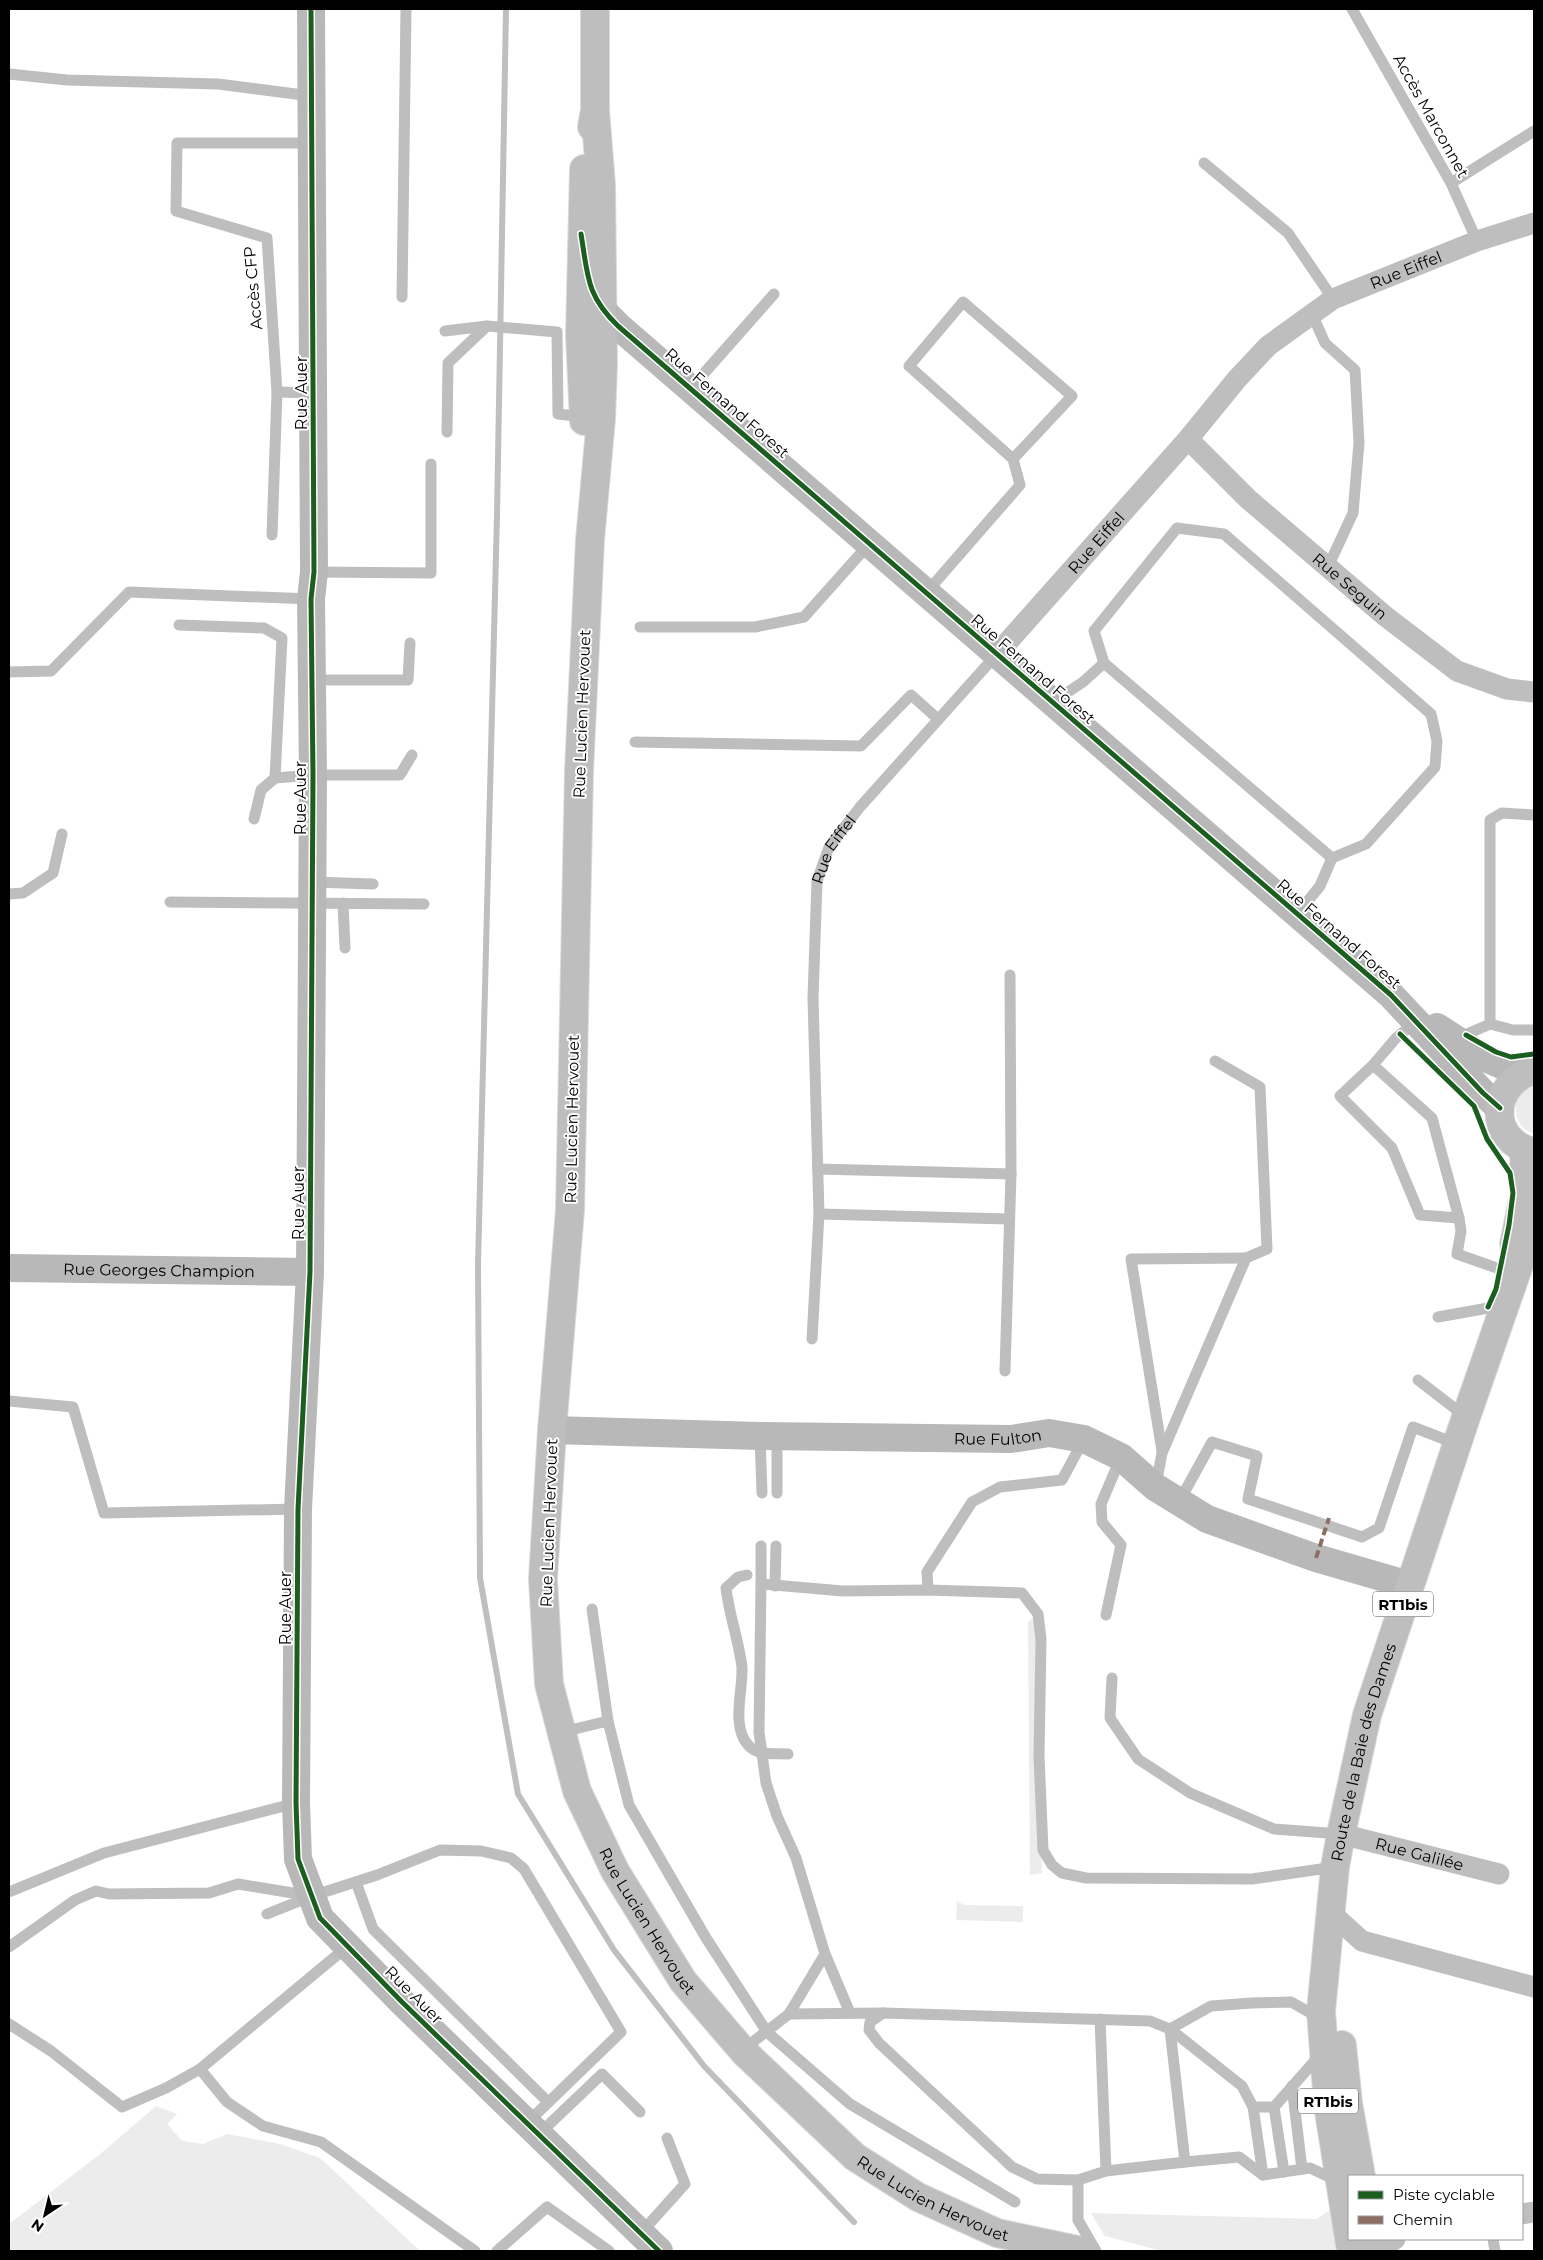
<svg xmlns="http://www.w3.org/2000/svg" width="1543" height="2260" font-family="Montserrat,sans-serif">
<rect width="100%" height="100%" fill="#fff"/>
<g fill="#ececec">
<path d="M 1534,1083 L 1534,1134 C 1516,1128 1513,1111 1518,1095 Z"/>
<path d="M 1038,1614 L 1042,1873 L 1030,1875 L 1028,1622 Z"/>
<path d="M 957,1901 L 964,1905 L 1023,1906 L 1023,1922 L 956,1920 Z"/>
<path d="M 156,2106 L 177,2114 L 167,2124 L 182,2141 L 203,2144 L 227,2134 L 280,2144 L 320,2158 L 420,2251 L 9,2251 L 9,2224 L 99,2155 Z"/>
<path d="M 1331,2209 L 1340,2241 L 1336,2251 L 1162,2251 L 1105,2236 L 1091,2213 L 1317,2219 Z"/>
</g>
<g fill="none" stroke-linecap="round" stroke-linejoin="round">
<path stroke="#bfbfbf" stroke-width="6" d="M 506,9 L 497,515 L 478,1264 L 480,1578 L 518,1794 L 614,1950 L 704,2066 L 854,2222"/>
<defs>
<g id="primary">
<path id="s7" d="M 595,110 L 601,185 L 603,364 L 601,419 L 590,540 L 579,771 L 570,1210 L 552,1430 L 543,1579 L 549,1684 L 577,1791 L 615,1871 L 683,1981 L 744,2052 L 855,2157 L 918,2197 L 997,2233 L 1082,2251"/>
<path d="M 592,127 L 595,110 L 595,9"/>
<path d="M 584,169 L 580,335 L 584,421"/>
<path d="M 1534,1070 C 1489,1084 1487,1141 1534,1152"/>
<path d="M 1514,1244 L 1525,1191 L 1524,1150"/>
<path d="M 1342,2045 L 1348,2103 L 1361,2176"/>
<path d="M 1372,2239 L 1373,2251"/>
<path id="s8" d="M 1351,2251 L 1328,2105 L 1321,2011 L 1335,1867 L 1341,1834 L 1367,1715 L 1466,1417 L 1534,1222"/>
</g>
</defs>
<use href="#primary" stroke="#dbdbdb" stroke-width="30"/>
<g stroke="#bebebe" stroke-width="11">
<path d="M 1352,9 L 1451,183 L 1477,241"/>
<path d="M 9,74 L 67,80 L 218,84 L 311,96"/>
<path d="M 1204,163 L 1288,233 L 1333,299"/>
<path d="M 1451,183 L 1534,131"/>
<path d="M 402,297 L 406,9"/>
<path d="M 1312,314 L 1325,343 L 1355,370 L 1359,443 L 1353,513 L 1328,567"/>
<path d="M 445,331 L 487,326 L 557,332 L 558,414 L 584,417"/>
<path d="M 691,388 L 774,294"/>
<path d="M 277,392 L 314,393"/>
<path d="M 447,432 L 448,363 L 487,326"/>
<path d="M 272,535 L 277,392 L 267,238 L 176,211 L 177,143 L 311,143"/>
<path d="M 314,572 L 431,573 L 431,464"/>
<path d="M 926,593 L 1020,485 L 1013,459 L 1072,396 L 963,302 L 909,366 L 1013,459"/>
<path d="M 179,625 L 264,628 L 282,638 L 275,778"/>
<path d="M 640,627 L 755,627 L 804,617 L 870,543"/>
<path d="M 1104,663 L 1332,858"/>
<path d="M 9,672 L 51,671 L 129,592 L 311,599"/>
<path d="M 312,680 L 408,680 L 410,643"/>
<path d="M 1053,702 L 1083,682 L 1104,663 L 1094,631 L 1177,528 L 1224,534 L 1431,714 L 1437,741 L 1435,767 L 1366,844 L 1332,858 L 1320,886 L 1297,914"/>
<path d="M 635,742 L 861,746 L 911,695 L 938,719"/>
<path d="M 254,819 L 261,790 L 275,778 L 313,775 L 400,775 L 412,755"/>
<path d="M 312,882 L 373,884"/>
<path d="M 9,894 L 23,893 L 53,873 L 62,834"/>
<path d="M 170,902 L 424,904"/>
<path d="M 343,903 L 345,948"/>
<path d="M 1490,1024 L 1490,820 L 1502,813 L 1534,815"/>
<path d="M 1458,1038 L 1490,1024 L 1513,1030 L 1534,1030"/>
<path d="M 1373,1065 L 1432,1118 L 1459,1218 L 1420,1215 L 1392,1148 L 1340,1096 L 1373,1065 L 1396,1038 L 1417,1021"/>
<path d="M 818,1169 L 1011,1174"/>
<path d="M 819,1214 L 1008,1219"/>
<path d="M 1459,1218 L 1461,1231 L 1457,1254 L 1508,1272"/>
<path d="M 1438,1317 L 1505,1305"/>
<path id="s1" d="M 812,1339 L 819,1214 L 813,998 L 817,881 L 829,847 L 860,807 L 997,654"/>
<path d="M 1005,1371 L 1011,1174 L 1010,975"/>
<path d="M 1418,1380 L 1466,1417"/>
<path d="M 9,1401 L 73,1407 L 104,1513 L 298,1509"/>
<path d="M 760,1436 L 762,1493"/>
<path d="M 777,1436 L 777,1493"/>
<path d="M 1162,1451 L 1131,1259 L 1246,1258"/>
<path d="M 1156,1485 L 1162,1453 L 1246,1258 L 1267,1249 L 1260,1087 L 1215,1061"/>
<path d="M 1179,1502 L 1212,1442 L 1257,1456 L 1248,1499 L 1362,1537 L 1379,1528 L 1413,1427 L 1457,1444"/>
<path d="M 761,1546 L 761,1584"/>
<path d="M 775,1586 L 776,1546"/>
<path d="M 928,1590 L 927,1572 L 972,1502 L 1000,1487 L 1062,1480 L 1084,1439"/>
<path d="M 592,1609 L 608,1721"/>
<path d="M 1106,1615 L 1121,1545 L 1102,1522 L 1101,1504 L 1121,1457"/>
<path d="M 1112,1678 L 1110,1718 L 1138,1759 L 1190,1793 L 1274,1829 L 1341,1834"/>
<path d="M 562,1732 L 608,1721 L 629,1805 L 706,1938 L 767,2032 L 850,2104 L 1015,2202"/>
<path d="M 356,1882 L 373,1929 L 548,2102"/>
<path d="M 9,1892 L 104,1853 L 296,1803"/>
<path d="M 267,1914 L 312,1896 L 377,1875 L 440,1850 L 481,1851 L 511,1858 L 524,1869 L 621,2032 L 527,2123"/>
<path d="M 9,1947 L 75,1900 L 96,1891 L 109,1894 L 209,1893 L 238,1884 L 311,1896"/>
<path d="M 825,1954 L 850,2013"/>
<path d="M 883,2013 L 870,2022 L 869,2030 L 879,2043 L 1012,2167 L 1037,2179 L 1078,2180 L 1106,2171 L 1185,2162"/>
<path d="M 1100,2019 L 1106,2171"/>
<path d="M 1319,2020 L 1309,2012 L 1291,2002 L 1252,2003 L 1211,2006 L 1170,2029 L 1150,2021 L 883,2013 L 789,2014 L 825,1954 L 796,1858 L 777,1816 L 766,1783 L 759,1732 L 761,1584 L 843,1591 L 928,1590 L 1022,1593 L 1038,1614 L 1041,1639 L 1039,1756 L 1043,1850 L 1052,1865 L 1062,1873 L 1086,1878 L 1252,1879 L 1335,1867"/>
<path d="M 9,2024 L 51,2051 L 122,2107 L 166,2088 L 200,2069 L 348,1946"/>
<path d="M 1170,2029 L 1185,2162 L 1239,2157 L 1263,2175 L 1310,2168 L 1338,2181"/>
<path d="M 1170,2029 L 1242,2086 L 1253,2107"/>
<path d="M 744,2052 L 754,2041 L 789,2014"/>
<path d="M 200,2069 L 227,2102 L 263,2126 L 321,2142 L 475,2251"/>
<path d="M 1292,2086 L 1302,2169"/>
<path d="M 1274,2107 L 1284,2172"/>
<path d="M 539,2134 L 602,2074 L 640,2112"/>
<path d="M 1263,2175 L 1253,2107 L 1274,2107 L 1320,2055"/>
<path d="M 1078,2180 L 1078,2220 L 1096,2251"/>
<path d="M 640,2234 L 685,2184 L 667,2138"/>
<path d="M 1493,2239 L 1495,2251"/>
<path d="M 497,2251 L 547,2207 L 609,2251"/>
</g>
<g stroke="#bebebe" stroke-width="21">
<path id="s2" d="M 1188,439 L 1248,499 L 1385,616 L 1457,671 L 1507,689 L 1534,692"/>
<path id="s3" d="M 997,654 L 1188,439 L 1237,379 L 1268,346 L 1333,299 L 1477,241 L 1534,223"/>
<path id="s4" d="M 1341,1834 L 1499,1874"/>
<path d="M 1330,1912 L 1362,1941 L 1534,1987"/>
<path d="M 1522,2214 L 1534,2212"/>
<path d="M 1377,2251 L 1395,2239"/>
</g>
<g stroke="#b8b8b8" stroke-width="28">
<path d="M 311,9 L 314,572 L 311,599 L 313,775 L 310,1272 L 298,1509 L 296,1803 L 298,1859 L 320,1918 L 402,2002 L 659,2251"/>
<path d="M 594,295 L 604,312 L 618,326 L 1391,995 L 1483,1093 L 1500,1108"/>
<path d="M 1437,1027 L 1485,1058 L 1522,1074"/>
<path id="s5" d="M 9,1268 L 310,1272"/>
<path id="s6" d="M 552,1430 L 760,1436 L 1011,1439 L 1049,1433 L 1084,1439 L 1121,1457 L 1155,1487 L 1207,1519 L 1316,1558 L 1409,1585"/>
</g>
<use href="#primary" stroke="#bebebe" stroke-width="28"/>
<path stroke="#bebebe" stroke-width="11" d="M 747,1575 L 738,1577 L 726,1588 C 729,1615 739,1641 742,1667 C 743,1691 731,1726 748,1745 C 758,1756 774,1753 788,1754"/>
<path stroke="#8d6e63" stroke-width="4" stroke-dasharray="8 4" stroke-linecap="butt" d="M 1316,1558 L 1329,1518"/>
<defs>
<g id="cycleway">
<path d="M 311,9 L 314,572 L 311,599 L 313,775 L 310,1272 L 298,1509 L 296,1803 L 298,1859 L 320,1918 L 402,2002 L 659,2251"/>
<path d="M 581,234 C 588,276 586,295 618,326 L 1391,995 L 1483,1093 L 1500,1108"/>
<path d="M 1400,1034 L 1474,1106 L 1487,1139 L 1510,1173 L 1513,1193 L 1509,1225 L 1496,1289 L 1488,1307"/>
<path d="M 1466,1035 L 1496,1052 L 1511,1057 L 1534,1054"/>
</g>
</defs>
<use href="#cycleway" stroke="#fff" stroke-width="8"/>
<use href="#cycleway" stroke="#1b5e20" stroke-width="5"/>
</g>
<g text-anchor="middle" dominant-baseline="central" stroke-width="4" stroke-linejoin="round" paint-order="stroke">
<g fill="#fff" stroke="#4c4c4c" stroke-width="1">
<rect x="1373" y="1591.5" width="60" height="25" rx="4"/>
<rect x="1298" y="2088.5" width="60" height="25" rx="4"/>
</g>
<g font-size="15" font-weight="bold" fill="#000">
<text x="1403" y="1604">RT1bis</text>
<text x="1328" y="2101">RT1bis</text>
</g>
<g font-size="16" fill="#000" stroke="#fff">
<text transform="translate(1431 116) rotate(61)">Accès Marconnet</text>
<text stroke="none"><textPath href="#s3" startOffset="569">Rue Eiffel</textPath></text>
<text transform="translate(253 288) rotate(-95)">Accès CFP</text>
<text transform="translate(301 393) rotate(-90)">Rue Auer</text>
<text transform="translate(727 403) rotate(41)">Rue Fernand Forest</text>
<text stroke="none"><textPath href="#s3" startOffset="149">Rue Eiffel</textPath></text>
<text stroke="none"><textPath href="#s2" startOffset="219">Rue Seguin</textPath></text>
<text transform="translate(1033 669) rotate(41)">Rue Fernand Forest</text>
<text transform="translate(582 714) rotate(-88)">Rue Lucien Hervouet</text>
<text transform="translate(300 798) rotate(-90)">Rue Auer</text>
<text stroke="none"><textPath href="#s1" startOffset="494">Rue Eiffel</textPath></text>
<text transform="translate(1339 934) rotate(41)">Rue Fernand Forest</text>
<text transform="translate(572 1119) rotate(-89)">Rue Lucien Hervouet</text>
<text transform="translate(298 1203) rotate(-90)">Rue Auer</text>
<text stroke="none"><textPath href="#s5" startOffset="150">Rue Georges Champion</textPath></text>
<text stroke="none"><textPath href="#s6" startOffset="446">Rue Fulton</textPath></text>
<text transform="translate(549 1523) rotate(-88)">Rue Lucien Hervouet</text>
<text transform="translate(285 1608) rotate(-90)">Rue Auer</text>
<text stroke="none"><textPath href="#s8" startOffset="505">Route de la Baie des Dames</textPath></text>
<text stroke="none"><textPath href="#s4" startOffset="81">Rue Galilée</textPath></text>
<text stroke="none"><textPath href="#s7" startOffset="1835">Rue Lucien Hervouet</textPath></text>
<text transform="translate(414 1995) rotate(45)">Rue Auer</text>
<text stroke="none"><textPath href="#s7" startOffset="2240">Rue Lucien Hervouet</textPath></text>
</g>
</g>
<rect width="1543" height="2260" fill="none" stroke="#000000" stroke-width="20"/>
<rect x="1348" y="2175" width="175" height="65" fill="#ffffff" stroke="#999999"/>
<rect x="1358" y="2191" width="25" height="8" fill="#1b5e20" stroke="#999999"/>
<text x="1393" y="2200" font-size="15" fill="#000000">Piste cyclable</text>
<rect x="1358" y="2216" width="25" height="8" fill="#8d6e63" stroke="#999999"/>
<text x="1393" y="2225" font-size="15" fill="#000000">Chemin</text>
<g transform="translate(45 2215) rotate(215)" stroke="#ffffff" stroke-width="4" paint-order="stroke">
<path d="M0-4L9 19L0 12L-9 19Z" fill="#000000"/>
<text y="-8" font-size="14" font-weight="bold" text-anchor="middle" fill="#000000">N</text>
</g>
</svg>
